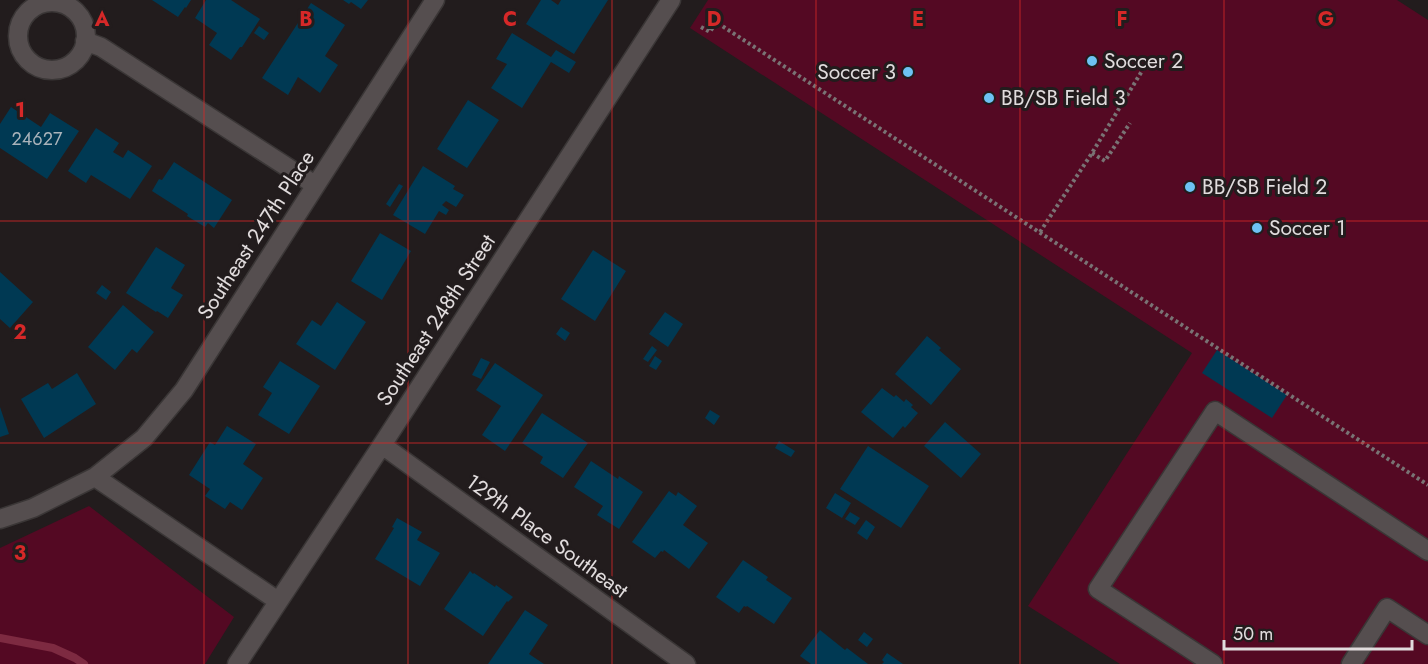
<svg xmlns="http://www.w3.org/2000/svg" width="1428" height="664" font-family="Jost,sans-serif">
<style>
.green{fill:#540923}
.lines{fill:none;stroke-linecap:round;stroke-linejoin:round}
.stream{stroke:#7d2a41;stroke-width:8}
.building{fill:#003953}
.minor-casing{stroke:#3a3636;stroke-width:21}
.path{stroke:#797374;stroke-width:4;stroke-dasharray:3 3;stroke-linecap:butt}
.minor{stroke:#554e4f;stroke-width:18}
.grid{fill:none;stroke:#d62828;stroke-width:1.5;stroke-opacity:0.55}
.poi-dot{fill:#6dc2f3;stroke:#221c1d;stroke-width:2}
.labels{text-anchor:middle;stroke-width:6;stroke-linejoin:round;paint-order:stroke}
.number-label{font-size:18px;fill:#a9b3ba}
.poi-label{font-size:21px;fill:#e1dcdd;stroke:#221c1d;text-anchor:start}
.street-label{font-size:21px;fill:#e1dcdd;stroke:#221c1d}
.grid-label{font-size:20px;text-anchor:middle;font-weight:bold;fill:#d62828;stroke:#221c1d;stroke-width:6;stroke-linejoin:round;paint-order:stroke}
</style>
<rect width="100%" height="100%" fill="#221c1d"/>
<path class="green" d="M708,0H1397L1428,20V664H1120L1028,606L1192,353L690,28Z
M89,506L234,617L205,664H0V548Z"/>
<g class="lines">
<path class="stream" d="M0,638L53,648L75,658L84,664"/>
</g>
<path class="building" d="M152,0H191L186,8L185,7L178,17Z
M206,0H231L260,19L242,47H240L231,60L209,45L217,33L195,18Z
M343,0H368L361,9L351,2L349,4Z
M541,0H551L558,5L561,0H608L574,54L526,24Z
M311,3L345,25L325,56L338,65L320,93L298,77L288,95L262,78Z
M259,26L269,33L264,40L254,33Z
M512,33L551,57L556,50L576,62L569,73L551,62L522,108L491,88L507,64L496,59Z
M468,100L499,120L467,168L437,149Z
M11,107L41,127L50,113L79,131L47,179L0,148V124Z
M96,128L119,143L113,152L123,158L128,150L152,166L130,199L91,175L86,183L68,171Z
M174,162L232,200L214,228L208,223L205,227L187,216L188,214L152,191L159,179L162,180Z
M423,166L455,186L453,189L464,195L456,207L446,201L442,205L449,210L446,215L439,211L425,234L393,215Z
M399,184L403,186L390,207L386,204Z
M380,233L411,251L382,300L351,281Z
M156,247L185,265L171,288L183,295L168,318L157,311L156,312L126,293Z
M593,250L626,271L595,321L561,299Z
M0,272L33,302L10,328L0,319Z
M102,285L111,292L106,300L96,293Z
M337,302L366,322L335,370L296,344L312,320L321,326Z
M123,305L154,332L137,353L132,349L115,370L88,347Z
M665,312L683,324L668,347L649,334Z
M561,327L570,333L565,341L556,334Z
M927,336L941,348L939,350L961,369L931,405L895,374Z
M652,346L657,350L648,362L643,359Z
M1217,350L1287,395L1272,418L1202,373Z
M655,356L662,361L656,370L649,366Z
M481,358L490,362L481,379L472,375Z
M280,361L320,386L289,434L258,415L272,393L263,387Z
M495,363L543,395L505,451L482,435L501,406L476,390Z
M77,373L96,404L44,438L21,399L48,383L52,389Z
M882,388L894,397L896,395L904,402L906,399L913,405L911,407L918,413L905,428L903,426L893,438L861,412Z
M0,407L9,434L0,437Z
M710,410L720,416L714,425L705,418Z
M542,413L588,443L563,478L540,463L543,457L522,443Z
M945,422L981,454L961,478L924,446Z
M227,426L256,444L243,464L263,478L242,510L230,502L225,509L205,496L210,489L189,475L210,442L215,445Z
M779,441L795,451L791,457L775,448Z
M868,446L929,486L901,528L840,489Z
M591,461L618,479L619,476L643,492L619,529L597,515L603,506L574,487Z
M669,491L676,496L678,492L697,506L683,525L708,543L689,569L664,550L663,552L661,551L655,558L632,542Z
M835,493L851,503L842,518L826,508Z
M850,512L860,518L855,525L845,519Z
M397,518L422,532L417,540L440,553L420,586L375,559L394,528L392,527Z
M866,520L875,527L867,540L857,533Z
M743,560L768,577L766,580L792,598L774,624L747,606L746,607L744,606L739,613L716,597Z
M470,571L473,574L474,573L495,587L496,585L513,597L508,602L507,601L483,636L444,609Z
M525,610L548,625L529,654L544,664H488Z
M820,630L845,650L847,648L868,664H811L800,656Z
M864,632L873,639L867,647L858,640Z
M887,653L903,664H882L884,662L882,660Z"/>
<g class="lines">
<defs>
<path id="minor" d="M18 36a34 34 0 1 1 68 0a34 34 0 1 1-68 0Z
M85,41L101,47L315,185
M382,445L686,664
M95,477L278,601
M0,519L33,508L95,477L144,438L184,390L435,0
M237,664L382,445L671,0
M1213,664L1098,589L1215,411L1428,551
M1351,664L1387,608L1428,635"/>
</defs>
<use href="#minor" class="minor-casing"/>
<path class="path" d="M701,27L710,32L716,22L1428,485
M1092,153L1105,161L1130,123
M1040,232L1092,153L1145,66"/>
<use href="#minor" class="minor"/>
</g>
<path class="grid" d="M204,0V664M408,0V664M612,0V664M816,0V664M1020,0V664M1224,0V664M0,221H1428M0,443H1428"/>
<g class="poi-dot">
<circle cx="1092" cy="61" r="6"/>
<circle cx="908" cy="72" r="6"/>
<circle cx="989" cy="98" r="6"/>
<circle cx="1190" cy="187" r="6"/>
<circle cx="1257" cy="228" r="6"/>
</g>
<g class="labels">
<g class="number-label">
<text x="37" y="145">24627</text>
</g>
<g class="poi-label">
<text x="1104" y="68">Soccer 2</text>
<text x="896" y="79" text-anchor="end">Soccer 3</text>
<text x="1001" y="105">BB/SB Field 3</text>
<text x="1202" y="194">BB/SB Field 2</text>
<text x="1269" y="235">Soccer 1</text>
</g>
<g class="street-label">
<text transform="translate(256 235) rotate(-57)" y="7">Southeast 247th Place</text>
<text transform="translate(436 320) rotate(-57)" y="7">Southeast 248th Street</text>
<text transform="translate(547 536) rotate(36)" y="7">129th Place Southeast</text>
</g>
</g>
<g class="grid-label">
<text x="102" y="26">A</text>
<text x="306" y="26">B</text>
<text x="510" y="26">C</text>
<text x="714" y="26">D</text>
<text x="918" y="26">E</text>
<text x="1122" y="26">F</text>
<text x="1326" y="26">G</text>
<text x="20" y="117">1</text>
<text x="20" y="339">2</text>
<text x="20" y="560">3</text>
</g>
<path d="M1224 640v9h188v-9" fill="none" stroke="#e1dcdd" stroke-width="3"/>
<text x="1233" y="640" font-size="18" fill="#e1dcdd" stroke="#221c1d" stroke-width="4.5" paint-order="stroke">50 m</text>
</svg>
